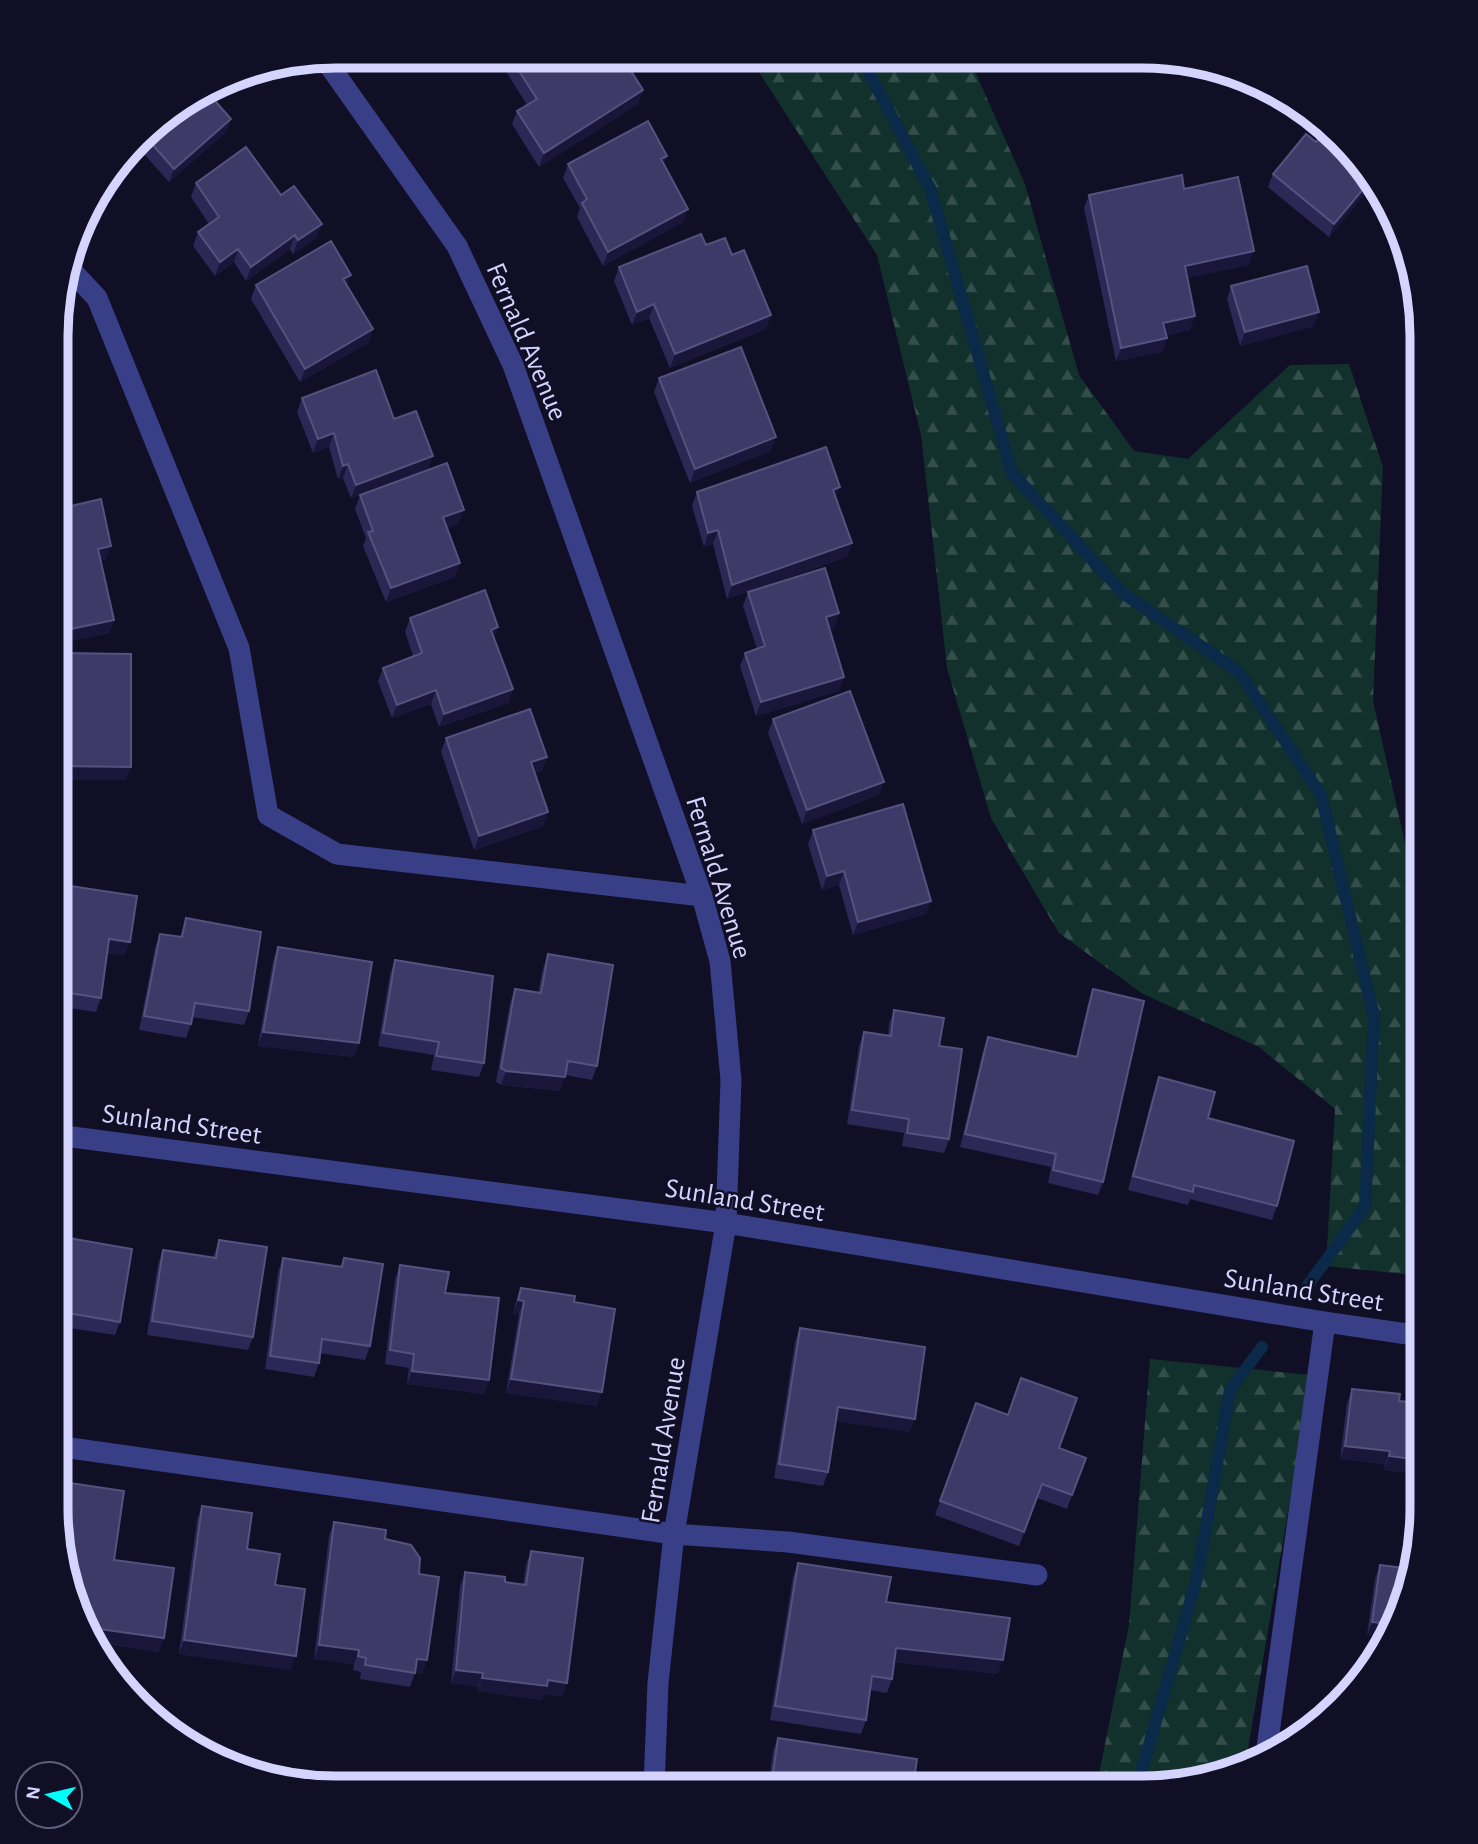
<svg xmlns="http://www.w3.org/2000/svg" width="1478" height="1844" font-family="'Alegreya Sans',sans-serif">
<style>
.forest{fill:url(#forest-firs)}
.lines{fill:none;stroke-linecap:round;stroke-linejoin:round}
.stream{stroke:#0b2949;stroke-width:12}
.minor{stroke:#393f86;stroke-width:21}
.wall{fill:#2c2855}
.shaded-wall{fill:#19163a}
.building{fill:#3e3a67;stroke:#55527f;stroke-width:2}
.labels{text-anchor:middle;stroke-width:5;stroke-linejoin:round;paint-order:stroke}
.street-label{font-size:28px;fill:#d4d4ff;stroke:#100f26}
.rim{fill:none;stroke:#d4d4ff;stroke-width:9}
</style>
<defs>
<pattern id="forest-firs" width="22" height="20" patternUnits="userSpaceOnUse" patternTransform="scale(1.75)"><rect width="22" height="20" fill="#12312c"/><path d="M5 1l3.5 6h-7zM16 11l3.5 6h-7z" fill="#344e4c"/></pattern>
</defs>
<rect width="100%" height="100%" fill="#100f26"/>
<path class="forest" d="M749,57L969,58L1025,184L1079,375L1134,451L1188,459L1290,365L1349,364L1383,467L1373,701L1422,919V1163L1413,1275L1326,1266L1335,1109L1259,1047L1143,994L1059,933L991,818L947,668L921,435L877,255Z
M1150,1359L1311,1375L1246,1761L1159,1787H1092L1097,1784L1129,1625Z"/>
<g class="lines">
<path class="stream" d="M861,58L930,188L1012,473L1124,594L1239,672L1321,795L1374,1016L1365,1207L1308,1285
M1137,1787L1197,1578L1230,1390L1262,1347"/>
<path class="minor" d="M324,58L457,246L513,365L702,896L720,961L731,1080L726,1223L674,1534L658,1683L654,1787
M69,268L97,298L239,648L268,815L337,854L702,896
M57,1135L726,1223L1325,1322L1421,1336
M56,1446L674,1534L788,1542L1037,1575
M1266,1755L1325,1322
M245,1772L349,1787"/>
</g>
<path class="wall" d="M508,57H622L643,90L638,104L539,167L512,124L517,111L527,105L504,68Z
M231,119L226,132L169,182L136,145L152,125Z
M1324,132L1373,184L1329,237L1268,187L1273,174L1316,142Z
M568,164L664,165L688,209L683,222L603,266L577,217L580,208L563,178Z
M196,183L281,195L317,237L293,254L290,249L246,281L234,262L215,276L193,246L198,232L209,224L191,197Z
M1184,189L1249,265L1187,278L1190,330L1166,335L1167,338L1162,352L1116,361L1084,208L1089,195Z
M706,245L732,255L771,315L766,329L670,368L649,318L632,325L614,281L619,267Z
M256,285H347L373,329L368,343L300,382L251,299Z
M1231,286L1314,326L1240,346L1227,299Z
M659,378L771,451L690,483L654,392Z
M302,398L394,419L428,470L351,498L343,478L338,479L329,447L313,453L297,412Z
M697,492L836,497L852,543L847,557L727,599L713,544L704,547L692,506Z
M360,495L459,523L447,528L460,563L455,577L386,602L363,546L366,538L355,509Z
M58,509L106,559L101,561L114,620L109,633L58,644Z
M748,592L839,613L834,627L829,628L839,691L756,716L740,666L745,653L757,649L743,606Z
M410,618L498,627L494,638L513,689L508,703L439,727L431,704L392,718L378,681L383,668L413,656L405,632Z
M773,719L879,795L802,824L768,733Z
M446,738L547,757L542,771L535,773L548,812L543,826L474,850L441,752Z
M813,830L926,914L853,935L839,885L822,890L808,844Z
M57,884L125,955L107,953L101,998L96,1012L57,1006Z
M186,918L249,1011L244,1025L192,1017L191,1024L186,1038L139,1030L155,948L160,934L180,937Z
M278,947L354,1057L258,1046L273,961Z
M548,954L597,1066L592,1080L565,1075L560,1091L501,1085L496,1082L510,1003L515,989L538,993L543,968Z
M395,960L484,1063L479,1077L431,1070L434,1055L378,1046L390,974Z
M1093,989L1103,1182L1098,1195L1048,1183L1051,1167L960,1147L983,1051L988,1037L1076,1057L1088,1003Z
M894,1010L939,1046L949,1139L944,1153L902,1146L904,1133L847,1124L859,1046L864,1032L888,1035L889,1024Z
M1159,1077L1277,1206L1272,1220L1190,1199L1188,1205L1128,1190L1154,1091Z
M57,1236L120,1322L115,1335L56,1326Z
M219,1240L253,1337L248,1350L147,1335L158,1264L163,1250L213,1258Z
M283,1258L340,1267L344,1258L370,1346L365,1360L320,1353L319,1363L314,1377L265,1369L278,1272Z
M400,1265L445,1293L489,1380L484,1394L407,1384L409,1368L385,1364L395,1279Z
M521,1288L597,1406L506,1393L519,1314H513L516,1302Z
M800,1328L910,1432L836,1421L828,1472L823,1486L774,1478L795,1342Z
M1352,1389L1399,1401L1421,1403V1474L1384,1470L1385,1464L1340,1459L1347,1403Z
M976,1403L1059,1448L1086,1458L1067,1509L1037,1498L1019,1546L935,1515Z
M70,1483L114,1560L159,1652L91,1642L66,1580L59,1534L65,1496Z
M202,1506L247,1549L275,1585L291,1670L179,1654L197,1520Z
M334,1522L419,1574L427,1660L422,1674L415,1673L410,1687L360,1679L361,1672L353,1670L354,1664L314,1659L329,1536Z
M531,1551L562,1697L544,1694L542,1700L477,1691L478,1687L451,1683L460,1586L465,1572L505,1582L523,1584L526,1565Z
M798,1563L886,1602L998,1674L894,1662L892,1679L887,1693L870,1690L866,1720L861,1734L770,1720L793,1577Z
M1380,1565L1413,1569L1367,1635L1375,1579Z
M778,1738L913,1787H768L773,1751Z"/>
<path class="shaded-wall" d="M643,90L638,104L539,167L544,153Z
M231,119L226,132L169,182L174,169Z
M667,156L662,169L661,159Z
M1370,181L1373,184L1329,237L1334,224Z
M688,209L683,222L603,266L608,252Z
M322,224L317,237L293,254L298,240Z
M295,235L290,249L246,281L251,267Z
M238,249L234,262L215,276L220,262Z
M1254,251L1249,265L1180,280L1185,266Z
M351,275L346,289L343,279Z
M654,304L649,318L632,325L637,312Z
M1319,312L1314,326L1240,346L1245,332Z
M771,315L766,329L670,368L675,354Z
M1195,316L1190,330L1158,336L1163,323Z
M373,329L368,343L300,382L305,369Z
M1167,338L1162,352L1116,361L1121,348Z
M334,433L329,447L313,453L318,439Z
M776,437L771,451L690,483L695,469Z
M433,456L428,470L351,498L356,485Z
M68,459L63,473L58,475V464Z
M348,464L343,478L338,479L343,466Z
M840,487L835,500L833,490Z
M464,510L459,523L438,531L443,517Z
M718,530L713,544L704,547L708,533Z
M852,543L847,557L727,599L732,585Z
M111,546L106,559L93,562L98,549Z
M460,563L455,577L386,602L391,588Z
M839,613L834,627L821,631L826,617Z
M114,620L109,633L58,644V640L61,631Z
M498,627L493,641L491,630Z
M844,677L839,691L756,716L761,702Z
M513,689L508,703L439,727L444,714Z
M436,690L431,704L392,718L397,705Z
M547,757L542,771L526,776L531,762Z
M58,766L131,767L126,780H57Z
M884,782L879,795L802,824L807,810Z
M548,812L543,826L474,850L479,836Z
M844,871L839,885L822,890L827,876Z
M931,901L926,914L853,935L858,922Z
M109,939L130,942L125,955L104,952Z
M263,1032L359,1043L354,1057L258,1046Z
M506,1071L565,1077L560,1091L501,1085Z
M518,1300L524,1301L519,1314H513Z
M412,1371L489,1380L484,1394L407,1384Z
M511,1379L602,1392L597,1406L506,1393Z
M838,1407L915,1419L910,1432L833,1421Z
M1345,1446L1390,1451L1385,1464L1340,1459Z
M1389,1456L1421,1460V1474L1384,1470Z
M1372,1622L1394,1625L1387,1638L1367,1635Z
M85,1627L164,1638L159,1652L91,1642Z
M184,1640L296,1656L291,1670L179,1654Z
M319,1645L359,1650L354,1664L314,1659Z
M896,1648L1003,1660L998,1674L891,1662Z
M417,1659L427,1660L422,1674L412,1672Z
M456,1670L483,1673L478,1687L451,1683Z
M482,1678L548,1680L567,1683L562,1697L544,1694L542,1700L477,1691Z"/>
<path class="building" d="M510,57H622L643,90L544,153L517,111L537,99Z
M208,93L231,119L174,169L144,135L152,125Z
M648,121L667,156L661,159L688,209L608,252L582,203L587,199L568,164Z
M1324,132L1370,181L1334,224L1273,174L1306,134L1316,142Z
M246,147L281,195L294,186L322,224L298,240L295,235L251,267L238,249L220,262L198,232L219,217L196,183Z
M1182,175L1184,189L1238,177L1254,251L1185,266L1195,316L1163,323L1167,338L1121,348L1089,195Z
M701,234L706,245L725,238L732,255L744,250L771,315L675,354L654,304L637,312L619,267Z
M331,241L351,275L343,279L373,329L305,369L256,285Z
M1307,266L1319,312L1245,332L1231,286Z
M741,347L776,437L695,469L659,378Z
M376,370L394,419L416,411L433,456L356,485L348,464L343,466L334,433L318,439L302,398Z
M58,441L68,459L58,464Z
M826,447L840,487L833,490L852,543L732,585L718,530L708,533L697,492Z
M447,463L464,510L443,517L460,563L391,588L368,532L373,531L360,495Z
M101,499L111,546L98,549L114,620L61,631L58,617V509Z
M825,568L839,613L826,617L844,677L761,702L745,653L765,646L748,592Z
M485,590L498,627L491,630L513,689L444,714L436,690L397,705L383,668L422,653L410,618Z
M58,653L131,654V767L58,766Z
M850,691L884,782L807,810L773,719Z
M530,709L547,757L531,762L548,812L479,836L446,738Z
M903,804L931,901L858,922L844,871L827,876L813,830Z
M57,884L137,896L130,942L109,939L101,998L57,991Z
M186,918L261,932L249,1011L195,1003L191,1024L144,1016L160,934L182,937Z
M278,947L372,962L359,1043L263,1032Z
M548,954L613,965L597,1066L568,1061L565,1077L506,1071L501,1068L515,989L541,993Z
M395,960L493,976L484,1063L436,1056L439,1042L383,1033Z
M1093,989L1144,1001L1103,1182L1053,1170L1056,1154L965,1134L988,1037L1077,1057Z
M894,1010L944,1018L939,1046L962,1049L949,1139L907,1133L909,1119L852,1110L864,1032L891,1036Z
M1159,1077L1215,1092L1208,1118L1294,1141L1277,1206L1194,1185L1193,1192L1133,1176Z
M57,1236L132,1249L120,1322L56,1311Z
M219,1240L267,1247L253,1337L152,1321L163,1250L216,1258Z
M283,1258L342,1267L344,1258L383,1264L370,1346L322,1339L319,1363L270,1356Z
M400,1265L449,1272L445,1293L499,1298L489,1380L412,1371L414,1354L390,1350Z
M521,1288L575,1296L574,1302L615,1309L602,1392L511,1379L524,1301L518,1300Z
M800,1328L925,1347L915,1419L838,1407L828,1472L779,1464Z
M1021,1378L1077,1398L1059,1448L1086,1458L1072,1495L1042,1484L1024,1532L940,1501L976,1403L1008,1415Z
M1352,1389L1400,1394L1399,1401L1421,1403V1460L1389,1456L1390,1451L1345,1446Z
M70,1483L124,1491L114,1560L174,1568L164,1638L85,1627L86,1619L81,1618L66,1580L61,1544Z
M202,1506L252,1513L247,1549L280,1554L275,1585L305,1589L296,1656L184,1640Z
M334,1522L386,1530L385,1539L411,1545L420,1558L419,1574L439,1577L427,1660L417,1659L415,1673L365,1665L366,1658L358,1656L359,1650L319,1645Z
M531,1551L583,1558L567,1683L548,1680L547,1686L482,1678L483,1673L456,1670L465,1572L505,1577V1582L526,1585Z
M798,1563L891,1577L886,1602L1010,1618L1003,1660L896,1648L892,1679L872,1676L866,1720L775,1706Z
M1380,1565L1413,1569L1407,1598L1394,1625L1372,1622Z
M778,1738L917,1759L913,1787H771Z"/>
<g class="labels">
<g class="street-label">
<text transform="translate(528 341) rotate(67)" y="10">Fernald Avenue</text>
<text transform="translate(720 877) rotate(73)" y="10">Fernald Avenue</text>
<text transform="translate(182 1123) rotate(8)" y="10">Sunland Street</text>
<text transform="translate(745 1199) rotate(9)" y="10">Sunland Street</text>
<text transform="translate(1304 1289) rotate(9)" y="10">Sunland Street</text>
<text transform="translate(662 1440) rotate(-81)" y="10">Fernald Avenue</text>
</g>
</g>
<path d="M0 0H1478V1844H0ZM336 68H1142A268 268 0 0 1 1410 336V1508A268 268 0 0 1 1142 1776H336A268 268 0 0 1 68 1508V336A268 268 0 0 1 336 68Z" fill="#100f26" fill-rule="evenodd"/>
<path class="rim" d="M336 68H1142A268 268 0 0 1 1410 336V1508A268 268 0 0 1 1142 1776H336A268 268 0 0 1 68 1508V336A268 268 0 0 1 336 68Z"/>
<g transform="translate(49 1795) rotate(278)"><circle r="33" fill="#100f26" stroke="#5e5e7d" stroke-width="2"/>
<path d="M0-5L12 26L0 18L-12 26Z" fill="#00fffb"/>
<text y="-10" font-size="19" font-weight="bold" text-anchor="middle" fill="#d4d4ff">N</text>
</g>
</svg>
